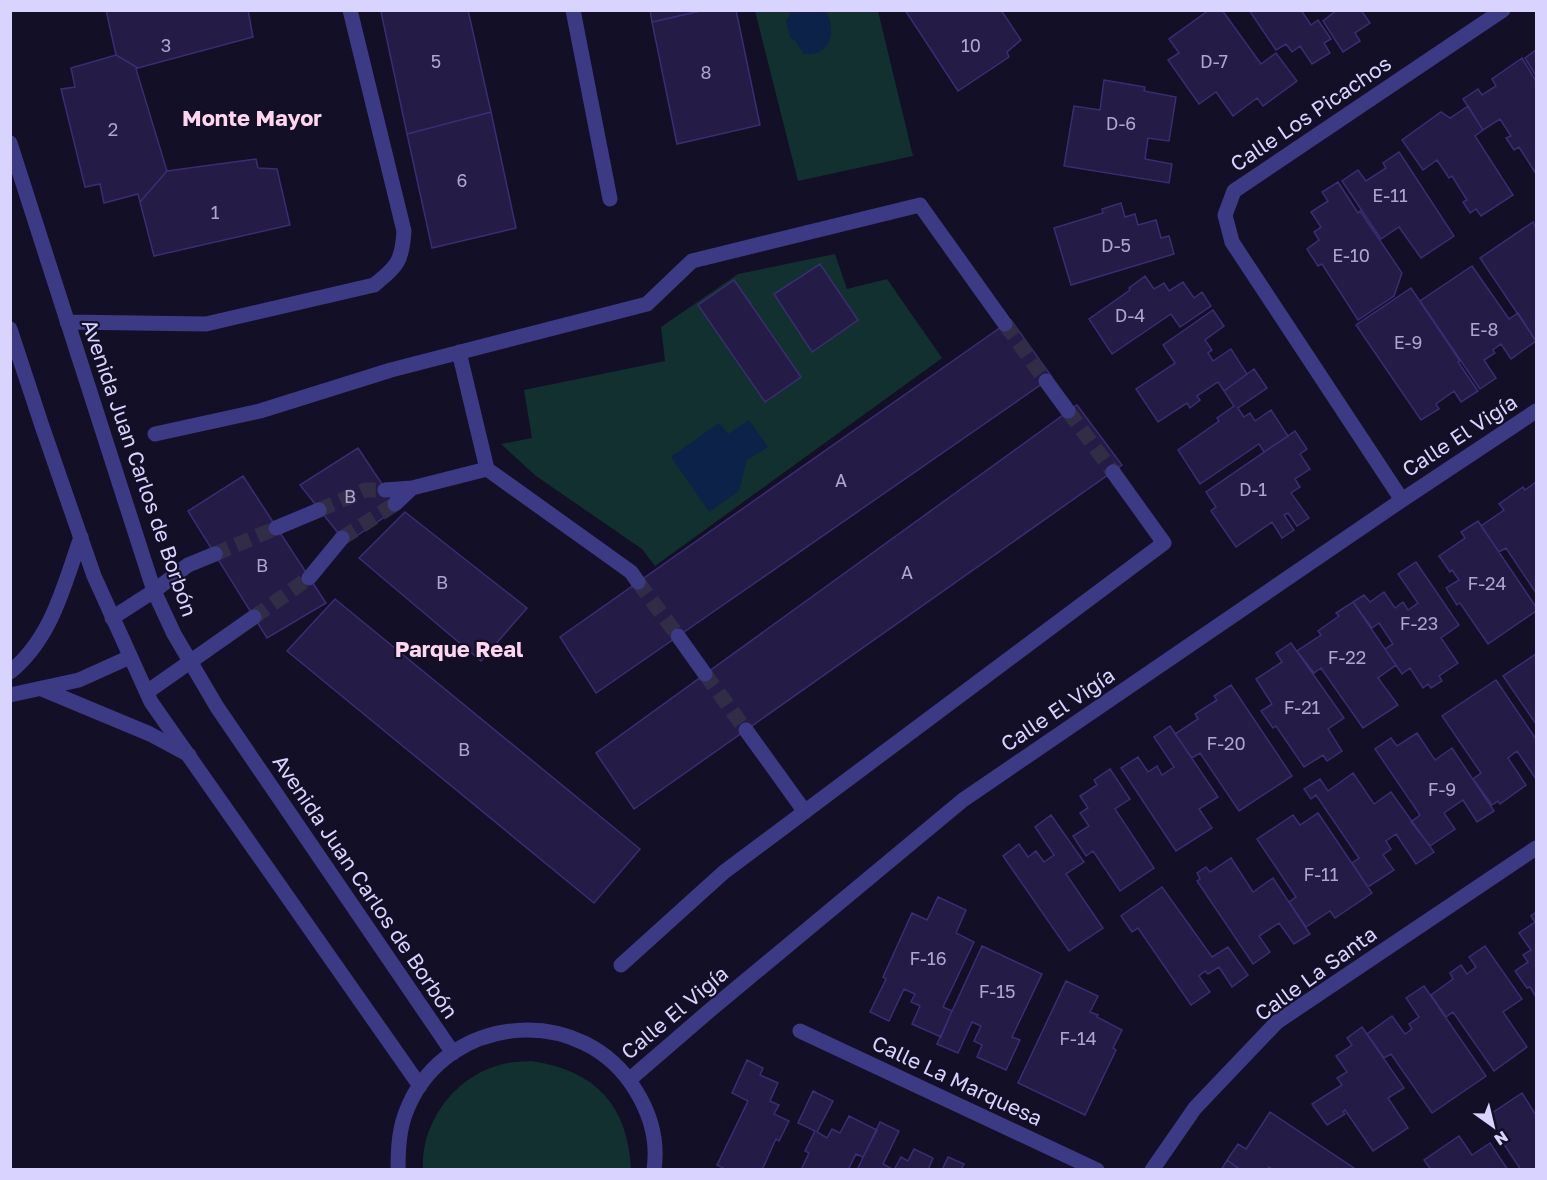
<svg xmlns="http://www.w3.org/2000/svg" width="1547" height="1180" font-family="'Golos Text',sans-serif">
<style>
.green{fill:#12302f}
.water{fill:#0c2248}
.building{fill:#241b47;stroke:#3b2d73;stroke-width:1.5}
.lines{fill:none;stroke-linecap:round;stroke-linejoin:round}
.minor-tunnel{stroke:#312d47;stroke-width:15;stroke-dasharray:15 8;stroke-linecap:butt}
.service{stroke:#3d3a85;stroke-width:15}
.minor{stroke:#3d3a85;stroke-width:15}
.labels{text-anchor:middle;stroke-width:4.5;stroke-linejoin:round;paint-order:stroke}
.number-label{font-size:18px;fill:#aca6d1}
.street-label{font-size:21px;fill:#d9d4ff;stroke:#130f26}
.neighbourhood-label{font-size:22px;font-weight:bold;fill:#ffd6f0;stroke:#130f26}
</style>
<rect width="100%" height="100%" fill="#130f26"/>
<path class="green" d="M755,11H878L913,156L798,181Z
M835,254L847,289L887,279L942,358L655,566L642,549L536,476L501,444L532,438L524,390L665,361L661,327L738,274Z
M531,1061C595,1070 628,1105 631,1169H423C421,1120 458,1072 508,1063C516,1061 524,1062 531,1061Z"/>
<path class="water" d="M789,11H826C837,30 831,57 804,54L795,40L790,38L786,21L791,14Z
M749,420L768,447L747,460L739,491L709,512L671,457L719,423L728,434Z"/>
<path class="building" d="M106,10H248L253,37L138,68L116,55Z
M385,10H468L491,112L407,134L381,12Z
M650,10H705L652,22Z
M705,10H736L760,125L677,144L652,22Z
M905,10H1001L1021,40L1007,52L1009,57L958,91Z
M1209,10H1222L1261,64L1276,53L1297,81L1263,106L1257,98L1233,116L1216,92L1199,104L1168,60L1179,53L1169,39Z
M1249,10H1301L1311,25L1318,20L1331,39L1324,43L1330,53L1312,64L1300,46L1292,52L1286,44L1276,50Z
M1337,10H1361L1370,23L1355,33L1360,41L1343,52L1323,21Z
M1536,50V76L1525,58Z
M116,55L138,68L136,69L167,171L140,202L138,194L104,203L100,184L85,187L61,89L75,87L71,68Z
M1522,58L1536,81V174L1519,147L1514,150L1506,138L1511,136L1500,119L1483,130L1463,99L1478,89L1482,95L1496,86L1492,79Z
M1104,80L1145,87L1144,91L1176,97L1169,141L1148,138L1145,159L1172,164L1169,183L1064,166L1074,106L1100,110Z
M1468,106L1483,130L1475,136L1513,195L1481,216L1476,209L1470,213L1463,202L1467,200L1452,176L1449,178L1437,160L1423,170L1402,140L1441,112L1450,118Z
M491,112L516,228L432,248L407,134Z
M1399,152L1454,236L1421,258L1399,227L1381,239L1342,181L1358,170L1366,181L1386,168L1383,163Z
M256,159L258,168L277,169L290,225L154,256L140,202L167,171Z
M1338,182L1358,213L1360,211L1402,273L1394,296L1358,320L1322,264L1318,266L1307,249L1319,240L1314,232L1321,227L1311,212L1328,201L1322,192Z
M1121,203L1125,217L1135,214L1138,225L1156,220L1161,238L1169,236L1174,254L1071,285L1054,228L1103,213L1102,209Z
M1533,222L1536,228V341L1480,258Z
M820,264L858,320L812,352L774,294Z
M1472,266L1509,319L1518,313L1536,341L1511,359L1501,344L1493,350L1495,353L1484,360L1496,378L1480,389L1420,301Z
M1145,276L1154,289L1164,283L1169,291L1183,282L1194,298L1202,292L1211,306L1180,327L1171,314L1112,354L1089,319L1130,290L1129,288Z
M734,280L801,377L765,402L698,305Z
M1411,288L1460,361L1458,362L1478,391L1461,402L1454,391L1436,404L1439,409L1421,420L1356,325Z
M1213,310L1224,326L1205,340L1212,350L1208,353L1213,361L1231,349L1247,374L1224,391L1218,382L1197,396L1200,400L1190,408L1187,403L1158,422L1136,389L1175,363L1163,345Z
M1011,320L1052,377L596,693L560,637Z
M1254,369L1267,388L1238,408L1244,417L1250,413L1255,421L1271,410L1288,436L1264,452L1259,444L1200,484L1178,450L1219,421L1217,418L1234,406L1224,391Z
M1077,405L1122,465L634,809L596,753Z
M1295,431L1307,449L1300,454L1310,469L1295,479L1300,487L1291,493L1309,518L1297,526L1288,513L1284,515L1294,530L1282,538L1272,522L1236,547L1211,511L1216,507L1206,492Z
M358,448L398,508L346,543L300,485Z
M243,476L326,603L267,638L188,511Z
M1536,482V593L1506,548L1499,552L1481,526L1504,510L1499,504L1523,487L1525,490Z
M405,512L527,608L481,661L359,558Z
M1478,521L1536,607V611L1488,644L1460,603L1457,605L1446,588L1459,580L1452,570L1450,572L1439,556L1465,538L1461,532Z
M1416,562L1459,625L1441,638L1458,663L1439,676L1442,681L1431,688L1428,684L1423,688L1410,668L1402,674L1385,649L1393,644L1379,623L1372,628L1353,602L1364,595L1370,602L1384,592L1395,608L1403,602L1408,610L1418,603L1398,574Z
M335,599L640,849L594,903L287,651Z
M1353,602L1396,665L1378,678L1398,705L1363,728L1321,668L1314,673L1297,651L1321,635L1318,631L1339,616L1336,613Z
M1291,643L1344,718L1328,729L1342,751L1327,761L1323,755L1304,767L1276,726L1273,728L1261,711L1272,704L1256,679L1282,662L1276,653Z
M1536,654V724L1503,676Z
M1496,680L1536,739V779L1517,751L1508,758L1526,785L1500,804L1498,801L1492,805L1473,779L1481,773L1442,716Z
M1231,685L1292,776L1239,811L1200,753L1192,758L1175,734L1198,719L1195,714L1217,700L1214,696Z
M1170,726L1218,797L1199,809L1212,828L1176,851L1121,768L1138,757L1148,772L1157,766L1162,775L1174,767L1154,737Z
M1417,733L1435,760L1452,748L1494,811L1477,822L1463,800L1444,813L1455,829L1430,846L1411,822L1420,815L1375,749L1391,738L1397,746Z
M1110,769L1130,799L1115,809L1154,868L1120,891L1093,851L1086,856L1073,836L1089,826L1080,813L1088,808L1080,796L1097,785L1094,780Z
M1353,773L1374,804L1391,792L1434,852L1416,864L1396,834L1386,841L1391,849L1383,855L1394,870L1368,887L1352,863L1359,858L1316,795L1311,799L1304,789L1320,779L1328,791Z
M1318,813L1372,893L1335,918L1330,911L1306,927L1289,902L1296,897L1257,839L1293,815L1300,825Z
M1051,815L1084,862L1066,874L1103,928L1069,951L1003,856L1019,844L1028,857L1036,851L1044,862L1054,855L1035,827Z
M1231,858L1253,892L1273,878L1310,934L1294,944L1279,923L1259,936L1270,952L1253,964L1197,881L1200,879L1197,873L1206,867L1210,872Z
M1162,887L1212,957L1228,947L1248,975L1232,987L1219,967L1208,974L1205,971L1199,976L1210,992L1191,1005L1138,928L1132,932L1121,916Z
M938,897L966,910L956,933L974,942L943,1007L952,1011L941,1037L912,1024L920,1006L911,1002L915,994L904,989L889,1021L870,1012L886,979L883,977L912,913L927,920Z
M1536,912V997L1530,987L1527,988L1515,971L1528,962L1523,955L1531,950L1519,933L1535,922L1531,916Z
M982,946L1042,974L1012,1037L1020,1040L1006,1070L977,1057L982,1045L974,1041L981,1026L972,1022L958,1053L937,1044Z
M1485,946L1522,999L1503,1012L1527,1047L1494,1071L1453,1012L1446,1017L1431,995L1453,979L1450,973L1461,965L1467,974L1476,967L1469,957Z
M1066,981L1098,996L1090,1012L1098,1015L1097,1017L1122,1030L1113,1048L1116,1050L1085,1115L1018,1083Z
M1424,986L1486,1076L1432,1113L1391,1054L1384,1058L1367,1034L1392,1016L1405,1034L1412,1029L1409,1024L1419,1017L1406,998Z
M1362,1027L1404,1088L1388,1098L1408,1128L1373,1151L1345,1110L1343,1112L1345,1114L1327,1125L1312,1104L1342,1085L1337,1078L1347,1072L1336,1056L1352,1045L1347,1038Z
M747,1060L763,1068L760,1075L778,1083L770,1101L779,1105L774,1114L789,1121L779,1141L776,1139L762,1170H727L717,1165L748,1101L732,1093Z
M813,1091L833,1101L817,1132L827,1138L832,1129L840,1133L849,1116L877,1130L863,1157L856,1154L848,1170H801L809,1153L805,1151L815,1131L798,1123Z
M1522,1093L1536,1115V1170H1521L1486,1117Z
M1270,1112L1357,1170H1273L1269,1167L1267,1170H1241L1227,1160L1238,1144L1246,1149Z
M880,1122L899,1131L883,1164L894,1170H857Z
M1459,1136L1472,1155L1490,1143L1508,1170H1431L1424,1160Z
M914,1149L933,1158L928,1170H894L901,1157L908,1161Z
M948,1157L964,1164L961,1170H942Z
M1227,1160L1241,1170H1221Z"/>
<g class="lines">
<path class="minor-tunnel" d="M1005,324L1046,381
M1068,411L1113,472
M319,510L365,490H385
M342,538L395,504
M215,554L276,528
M638,582L678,636
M254,617L309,578
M705,674L746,730"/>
<path class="service" d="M10,672C52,638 64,585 81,537
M42,689L150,734L189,755
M10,695L79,680L130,657"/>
<path class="minor" d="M573,10L610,199
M10,143L154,591L174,634L217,707L453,1053
M67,322L206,324L374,285C398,266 402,261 404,231L350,10
M10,329L42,426L94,576L151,702L420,1086
M459,352L487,469
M1046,381L1068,411
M155,434L260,411L391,370L647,304L692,261L920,205L1005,324
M385,490L412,488L487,469L631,572L638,582
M1402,500L1232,242L1225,215L1234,191L1503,10
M395,504L412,488
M276,528L319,510
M309,578L342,538
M112,618L154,591L188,565L215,554
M678,636L705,674
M147,692L254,617
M746,730L805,812
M621,965L724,872L1164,543L1113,472
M800,1031L1097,1170
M629,1080L709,1011L963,800L1402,500L1536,411
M398,1170C398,1148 399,1127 408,1107C449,1012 584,1003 636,1091C651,1115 658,1142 654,1170
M1152,1170L1195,1108L1277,1022L1536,848"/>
</g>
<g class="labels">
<g class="number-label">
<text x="166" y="52">3</text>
<text x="971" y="52">10</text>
<text x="436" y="68">5</text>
<text x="1214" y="68">D-7</text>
<text x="706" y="79">8</text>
<text x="1121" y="130">D-6</text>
<text x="113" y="136">2</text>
<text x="462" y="187">6</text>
<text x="1390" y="202">E-11</text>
<text x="215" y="219">1</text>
<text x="1116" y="252">D-5</text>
<text x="1351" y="262">E-10</text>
<text x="1130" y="322">D-4</text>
<text x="1484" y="336">E-8</text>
<text x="1408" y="349">E-9</text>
<text x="841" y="487">A</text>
<text x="1253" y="496">D-1</text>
<text x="350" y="503">B</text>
<text x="262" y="572">B</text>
<text x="907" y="579">A</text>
<text x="442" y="589">B</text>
<text x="1487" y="590">F-24</text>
<text x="1419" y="630">F-23</text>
<text x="1347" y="664">F-22</text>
<text x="1302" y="714">F-21</text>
<text x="1226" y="750">F-20</text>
<text x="464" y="756">B</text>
<text x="1442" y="796">F-9</text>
<text x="1321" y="881">F-11</text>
<text x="928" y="965">F-16</text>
<text x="997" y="998">F-15</text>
<text x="1078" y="1045">F-14</text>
</g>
<g class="street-label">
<text transform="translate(1311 114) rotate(-34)" y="7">Calle Los Picachos</text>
<text transform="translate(1460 436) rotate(-33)" y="7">Calle El Vigía</text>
<text transform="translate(139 468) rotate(71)" y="7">Avenida Juan Carlos de Borbón</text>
<text transform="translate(1058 710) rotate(-34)" y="7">Calle El Vigía</text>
<text transform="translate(365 887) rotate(56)" y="7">Avenida Juan Carlos de Borbón</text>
<text transform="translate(1316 974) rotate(-36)" y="7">Calle La Santa</text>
<text transform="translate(675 1013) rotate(-40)" y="7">Calle El Vigía</text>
<text transform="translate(957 1081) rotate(25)" y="7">Calle La Marquesa</text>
</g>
<g class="neighbourhood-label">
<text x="252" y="126">Monte Mayor</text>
<text x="459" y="657">Parque Real</text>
</g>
</g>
<rect width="1547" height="1180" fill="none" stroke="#d9d4ff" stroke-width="24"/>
<g transform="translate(1493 1126) rotate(146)" stroke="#130f26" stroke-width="4.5" paint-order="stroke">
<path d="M0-4.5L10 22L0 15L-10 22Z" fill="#d9d4ff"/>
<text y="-9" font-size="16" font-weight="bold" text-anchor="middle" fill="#d9d4ff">N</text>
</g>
</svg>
